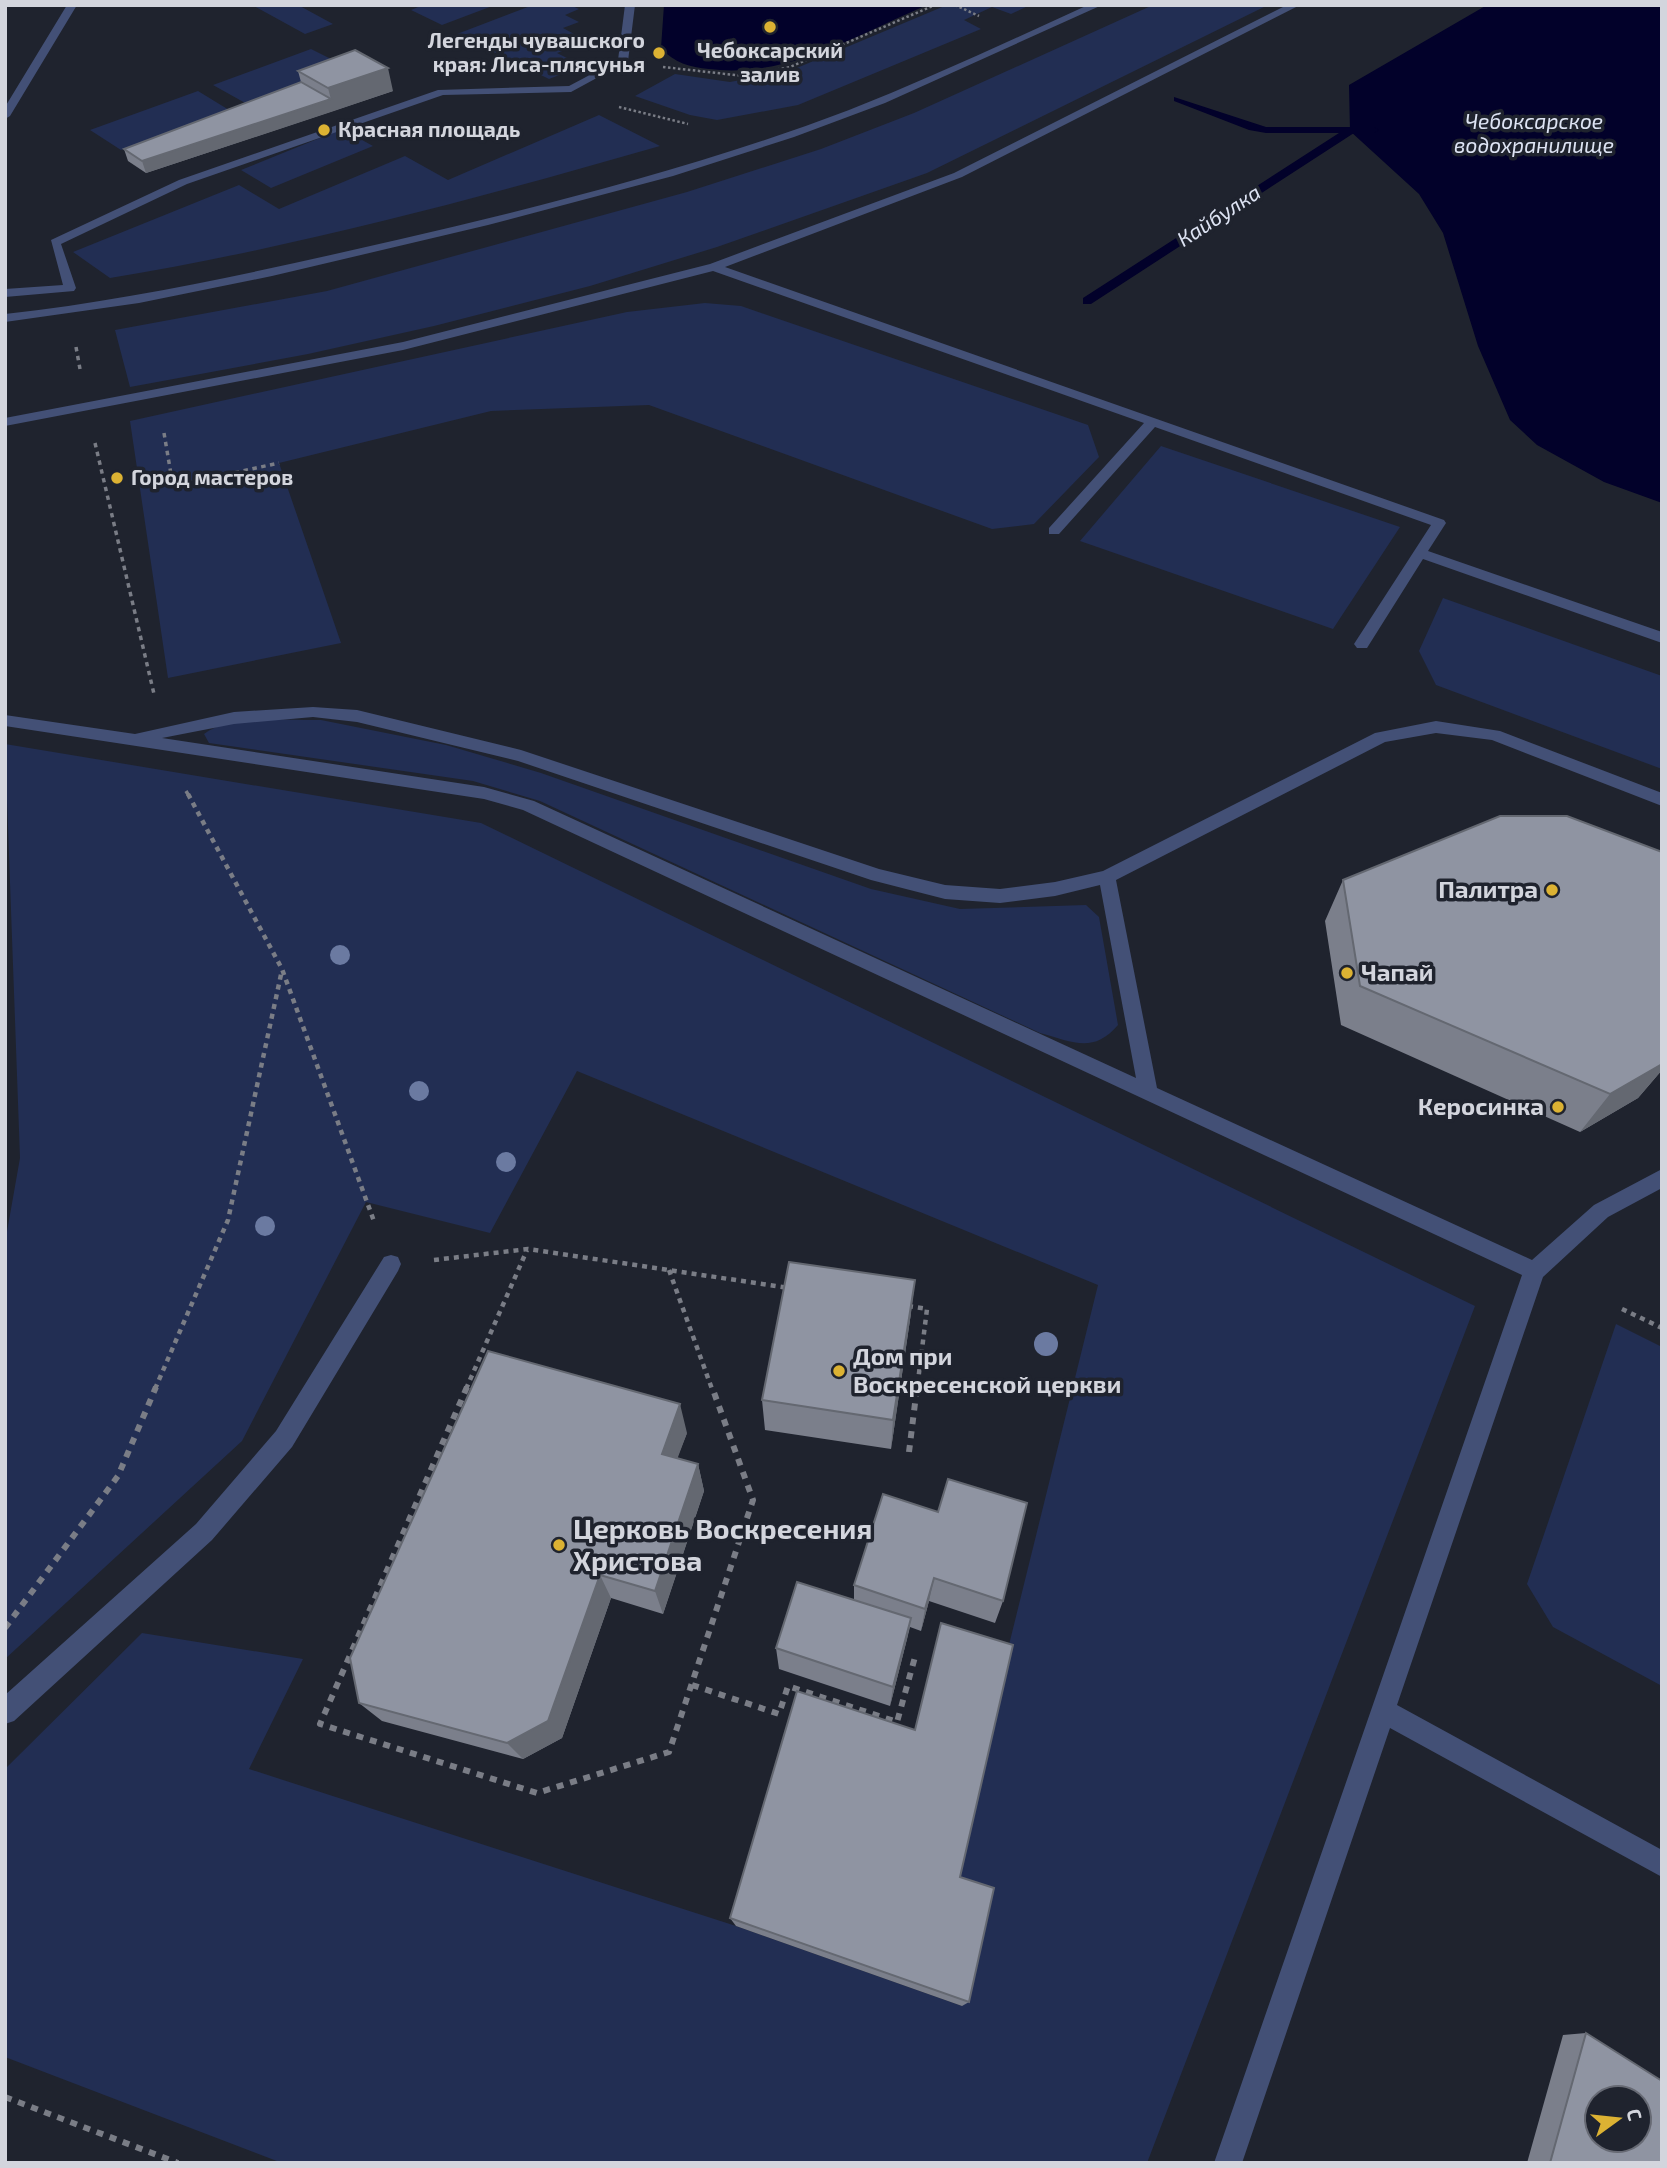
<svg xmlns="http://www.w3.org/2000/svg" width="1667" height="2168" font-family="'Exo 2',sans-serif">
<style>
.green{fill:#222e53}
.water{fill:#02012a}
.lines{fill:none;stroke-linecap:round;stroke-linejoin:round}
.stream{fill:#02012a;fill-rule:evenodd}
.path-far3{stroke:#7a7d86;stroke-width:2.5;stroke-dasharray:2.5 2.5;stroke-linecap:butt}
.path-far2{stroke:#7a7d86;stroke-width:3.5;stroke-dasharray:4.5 4.5;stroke-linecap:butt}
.path-far1{stroke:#7a7d86;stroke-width:4.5;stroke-dasharray:5 5;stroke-linecap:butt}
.path{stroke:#7a7d86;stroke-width:6;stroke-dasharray:7 7;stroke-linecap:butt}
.service{fill:#435076;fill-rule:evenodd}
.pedestrian{fill:#435076;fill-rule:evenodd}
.tertiary{fill:#435076;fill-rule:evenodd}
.tree{fill:#6b7aa1}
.wall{fill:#7b7f8b}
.shaded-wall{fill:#646871}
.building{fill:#8f94a2;stroke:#646871;stroke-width:2;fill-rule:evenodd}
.poi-dot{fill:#dcb233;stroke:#1f232e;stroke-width:2.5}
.labels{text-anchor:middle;stroke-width:7;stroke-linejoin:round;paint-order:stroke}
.far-poi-label{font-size:21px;font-weight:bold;fill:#d3d5dd;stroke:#1f232e;text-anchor:start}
.far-water-label{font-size:21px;font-style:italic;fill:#dee4f4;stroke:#1f232e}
.poi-label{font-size:24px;font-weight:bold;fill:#d3d5dd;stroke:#1f232e;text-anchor:end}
.near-poi-label{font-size:28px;font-weight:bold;fill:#d3d5dd;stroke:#1f232e;text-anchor:start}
</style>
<rect width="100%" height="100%" fill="#1f232e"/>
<path class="green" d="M252,5H298L333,24L305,34Z
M423,5H495L442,25L411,10Z
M533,5H570L579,9L565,15L579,22L563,28L576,35L561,41L573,47L557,53L571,60L556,66L567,72L549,79L457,34Z
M947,5H1030L1011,14L992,7L964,20L981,29L798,105L717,120L690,115L635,96L675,74L730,82L792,70Z
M1153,5H1268L927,173L717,247L590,286L434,326L308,354L130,387L115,330L327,291L687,192L821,149L914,113Z
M311,49L345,66L247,104L213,85Z
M198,91L229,110L121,150L90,130Z
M599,115L660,146C479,198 297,247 110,278L73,252L239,185L279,209L405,156L448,180Z
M342,129L373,146L271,188L241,170Z
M705,303L741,306L1088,425L1099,457L1034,524L992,529L649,405L491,411L279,463L341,643L168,678L130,421L627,312Z
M1161,446L1400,527L1333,629L1080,541Z
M1443,598L1662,676V769L1436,685L1419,651Z
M321,720L446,745L541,773L871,889L960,909L1086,905L1099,917L1118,1025C1093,1054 1073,1042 1040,1033L540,801L473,781L209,743L204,734C229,714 289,721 321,720Z
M5,744L481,823L1475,1306L1147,2163H282L5,2057V1769L142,1633L303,1659L249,1769L736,1926L962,2006L953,1888L1004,1665L1098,1285L577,1071L490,1233L366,1202L242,1441L5,1659V1243L20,1158Z
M1616,1324L1662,1347V1686L1553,1627L1527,1584Z"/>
<path class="water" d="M664,5H927C857,35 786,79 709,69C690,67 674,63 661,48Z
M1487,5H1662V503L1604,482L1537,445L1510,420L1478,346L1443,233L1419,194L1350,131L1349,85Z"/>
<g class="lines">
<path class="stream" d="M1174,97L1266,127H1374L1379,130L1374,133H1354L1091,304H1083V298L1339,133H1266L1249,130L1174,101Z"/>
<path class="path-far3" d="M955,5L979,16
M663,67L744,76L790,67L935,5
M619,107L688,124"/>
<path class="path-far2" d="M76,347L80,369
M164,433L173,486L279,463
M95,443L154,694
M186,791L189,796"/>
<path class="path-far1" d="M188,794L282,969L375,1224
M434,1260L528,1249L789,1288
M669,1270L712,1389
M908,1306L927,1309L917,1389
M1622,1309L1662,1328
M155,1389L228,1220L282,970
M466,1389L527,1250"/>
<path class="path" d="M467,1387L320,1724L537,1793L669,1752L753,1500L712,1387
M909,1452L917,1387
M5,1628L118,1476L156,1387
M692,1685L779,1714L788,1686L897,1722L915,1657
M5,2097L178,2163"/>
<path class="service" d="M1287,5H1300L962,177L725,267L1444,520L1446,523L1428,551L1662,632V643L1423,559L1367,648H1357L1354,644L1431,525L1155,427L1059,534H1049V528L1144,423L713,271L403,350L5,426V418L403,342L710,264L954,173Z
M313,707L357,710L521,750L879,869L945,885L1000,889L1055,882L1103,871L1375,733L1436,721L1500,731L1662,793V806L1492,740L1436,733L1385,742L1116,880L1157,1088L1532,1260L1594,1205L1662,1169V1188L1608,1217L1543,1277L1397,1705L1662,1850V1877L1390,1728L1242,2163H1214L1522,1275L523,810L484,799L5,726V715L135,734L234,712ZM313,717L357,722L518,761L871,880L945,899L1000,903L1055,896L1100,885L1136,1078L534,801L484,787L162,738L234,724Z
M391,1255L398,1257L401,1264L398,1271L292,1447L212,1540L14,1721L5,1724V1695L196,1524L276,1431L384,1257Z"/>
<path class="pedestrian" d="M67,5H77L10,116L5,119V107Z
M625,5H635L628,61L571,92L443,95L187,184L61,244L76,288L74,291L5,297V289L63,285L51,240L179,180L438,90L569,86L618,60Z"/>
<path class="tertiary" d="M1088,5H1102L885,103L794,137L673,176L488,225L272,276L139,303L5,322V314C139,299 270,269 401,239C552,204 704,165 849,110C930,78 1009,41 1088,5Z"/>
</g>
<g class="tree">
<circle cx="340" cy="955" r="10"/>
<circle cx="419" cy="1091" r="10"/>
<circle cx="506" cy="1162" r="10"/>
<circle cx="265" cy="1226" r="10"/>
<circle cx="1046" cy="1344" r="12"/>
</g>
<path class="wall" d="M298,71L393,91L146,173L128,161L124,149L301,82Z
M1662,852V1070L1638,1098L1580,1132L1341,1025L1325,921L1343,880Z
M911,1313L891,1449L765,1430L762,1400Z
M687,1433L677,1458L698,1464L704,1491L663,1614L611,1598L562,1738L523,1759L382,1721L359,1703Z
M883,1494L1003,1601L995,1623L929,1601L921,1631L910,1627L907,1639L890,1706L779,1669L776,1648L854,1599V1585Z
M960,1877L969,2002L962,2006L736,1926L730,1918Z
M1586,2033L1662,2163H1527L1563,2035Z"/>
<path class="shaded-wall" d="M388,68L393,91L334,111L328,88Z
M331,99L334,111L146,173L142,161Z
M1662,1064V1070L1638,1098L1580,1132L1610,1094Z
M915,1280L911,1313L891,1449L893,1420Z
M680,1404L687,1433L669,1481L662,1454Z
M698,1464L704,1491L663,1614L655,1591Z
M600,1575L611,1598L562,1738L523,1759L507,1743Z
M934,1578L929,1601L921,1631L925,1609Z
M911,1618L907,1639L890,1706L893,1687Z"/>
<path class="building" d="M355,50L388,68L328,88L298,71Z
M301,82L331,99L142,161L124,149Z
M1500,816H1567L1662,852V1064L1610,1094L1360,986L1343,880Z
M789,1262L915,1280L893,1420L762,1400Z
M488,1351L680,1404L662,1454L698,1464L655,1591L600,1575L548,1721L507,1743L359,1703L350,1658Z
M948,1479L1027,1503L1003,1601L934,1578L925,1609L854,1585L883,1494L938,1512Z
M797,1582L911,1618L893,1687L776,1648Z
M941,1623L1013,1645L960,1877L994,1888L969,2002L730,1918L797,1691L915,1730Z
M1586,2033L1662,2081V2163H1550ZM1597,2098H1639V2140H1597Z"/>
<g class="poi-dot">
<circle cx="770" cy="27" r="7"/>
<circle cx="659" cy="53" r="7"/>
<circle cx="324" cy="130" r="7"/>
<circle cx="117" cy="478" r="7"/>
<circle cx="1552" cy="890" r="7"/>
<circle cx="1347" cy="973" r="7"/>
<circle cx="1558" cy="1107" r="7"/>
<circle cx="839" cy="1371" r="7"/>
<circle cx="559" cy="1545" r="7"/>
</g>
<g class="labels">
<g class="far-poi-label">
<text x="645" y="48" text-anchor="end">Легенды чувашского<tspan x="645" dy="24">края: Лиса-плясунья</tspan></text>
<text x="770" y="58" text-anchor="middle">Чебоксарский<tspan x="770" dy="24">залив</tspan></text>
<text x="338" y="137">Красная площадь</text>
<text x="131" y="485">Город мастеров</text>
</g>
<g class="far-water-label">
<text x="1534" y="129">Чебоксарское<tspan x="1534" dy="24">водохранилище</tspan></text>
<text transform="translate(1219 216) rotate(-33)" y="7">Кайбулка</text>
</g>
<g class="poi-label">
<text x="1538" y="898">Палитра</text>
<text x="1361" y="981" text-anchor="start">Чапай</text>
<text x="1544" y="1115">Керосинка</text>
<text x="853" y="1365" text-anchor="start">Дом при<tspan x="853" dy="28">Воскресенской церкви</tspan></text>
</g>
<g class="near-poi-label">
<text x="573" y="1539">Церковь Воскресения<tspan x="573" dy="32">Христова</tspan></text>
</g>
</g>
<rect width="1667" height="2168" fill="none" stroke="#d3d5dd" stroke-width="14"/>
<g transform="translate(1618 2119) rotate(75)"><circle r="33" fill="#1f232e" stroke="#676a74" stroke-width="2"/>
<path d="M0-5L12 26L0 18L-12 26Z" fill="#dcb233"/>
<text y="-10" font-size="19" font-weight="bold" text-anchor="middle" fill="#d3d5dd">С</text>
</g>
</svg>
